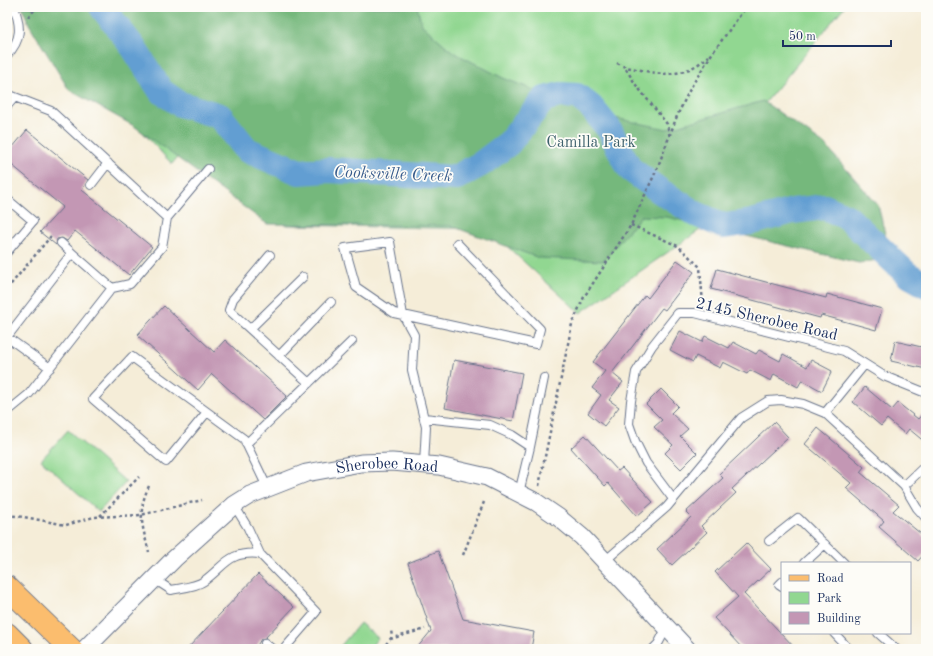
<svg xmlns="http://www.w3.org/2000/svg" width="933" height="656" font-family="'Old Standard TT',serif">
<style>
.green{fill:#91d791;stroke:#568378}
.forest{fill:#74b87b;stroke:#48746c}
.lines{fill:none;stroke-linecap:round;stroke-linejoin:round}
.river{stroke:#629ed2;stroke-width:26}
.building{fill:#c397b4}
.service-casing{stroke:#677289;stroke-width:10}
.minor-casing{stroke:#677289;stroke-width:19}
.primary-casing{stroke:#677289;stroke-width:24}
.path{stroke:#677289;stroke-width:2.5;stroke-dasharray:3 3;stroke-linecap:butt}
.service{stroke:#fff;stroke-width:8}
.minor{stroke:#fff;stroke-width:17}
.primary{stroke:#fbbd6e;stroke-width:22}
.labels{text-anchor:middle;stroke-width:3.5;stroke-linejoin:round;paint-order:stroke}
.park-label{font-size:16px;fill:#3e616d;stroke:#fdfcf7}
.street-label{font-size:16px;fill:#1b2f5e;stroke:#fdfcf7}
.water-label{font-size:17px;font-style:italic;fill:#375b8c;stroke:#fdfcf7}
</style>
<rect width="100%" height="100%" fill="#fdfcf7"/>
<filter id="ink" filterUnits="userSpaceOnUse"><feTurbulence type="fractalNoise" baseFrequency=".025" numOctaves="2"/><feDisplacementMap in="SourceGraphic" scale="8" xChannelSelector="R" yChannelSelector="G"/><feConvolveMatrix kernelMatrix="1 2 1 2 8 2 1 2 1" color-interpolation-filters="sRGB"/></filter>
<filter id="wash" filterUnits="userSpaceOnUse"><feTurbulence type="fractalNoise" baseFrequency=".012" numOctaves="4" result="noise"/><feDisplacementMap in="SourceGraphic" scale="16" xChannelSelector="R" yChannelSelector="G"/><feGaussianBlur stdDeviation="0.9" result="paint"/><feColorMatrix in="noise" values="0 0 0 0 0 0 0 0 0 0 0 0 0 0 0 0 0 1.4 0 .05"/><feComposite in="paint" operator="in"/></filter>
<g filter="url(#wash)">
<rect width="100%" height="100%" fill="#f5edd8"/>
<path class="green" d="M27,7H844L747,125L791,167L580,313L488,229L286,225L189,142L172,164Z
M68,430L126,482L99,512L41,460Z
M360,623L378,638L369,649H338Z"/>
<path class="forest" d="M22,7H417L422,25L453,52L503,78L596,114L667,129L763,101L824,144L878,205L891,258L859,263L667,217L641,216L603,261L539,258L451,226L267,224L134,126L69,90L29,24Z"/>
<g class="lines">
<path class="river" d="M102,7L133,47L161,91L180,104L220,116L247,150L299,172L329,170L455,178L481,164L509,143L544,99L560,95L577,96L591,107L609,129L630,169L660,191L696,214L724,226L752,222L793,211L825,207L847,217L907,274L926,285"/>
</g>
<g id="blocks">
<path class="building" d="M27,130L88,180L82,190L152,247L129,275L75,231L67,241L62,238L57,239L56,245L40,232L63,207L7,161V154Z
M677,260L694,272L665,310L662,308L612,373L623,382L609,400L619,407L604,426L588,413L601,395L592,388L605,371L593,362L645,295L648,298Z
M717,269L826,298L827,294L882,309L876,330L821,315L820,318L711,289Z
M164,306L214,352L225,340L287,396L263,420L212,374L198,390L137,335Z
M680,331L702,342L705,336L729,348L733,342L756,354L759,350L780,361L783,354L807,367L811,360L832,371L822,391L802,380L798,387L774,374L771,381L750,370L747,374L723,362L720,368L696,356L693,362L670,350Z
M895,341L926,348V369L891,361Z
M454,360L522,373L513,421L445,408Z
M865,387L892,410L898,403L918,419L926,410V443L909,429L905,434L887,419L881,426L853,402Z
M661,389L678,406L671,413L688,429L680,436L697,453L681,469L665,453L673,445L654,427L662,420L646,404Z
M774,422L788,437L732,489L736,493L701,526L707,532L672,565L657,549L691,517L686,512L723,478L719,474Z
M818,428L864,467L860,472L899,505L893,511L926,538V552L918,561L879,527L884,521L846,488L851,483L805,444Z
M585,435L618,471L622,468L653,502L637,516L608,483L605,486L571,448Z
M746,543L771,569L744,594L796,649H743L714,618L738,597L715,572Z
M438,551L463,619L534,632L531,649H416L431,631L408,563Z
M258,574L294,607L265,638L261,639L255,649H187Z"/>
</g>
</g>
<g filter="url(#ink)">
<use href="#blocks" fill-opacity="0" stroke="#677289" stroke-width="1"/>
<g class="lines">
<defs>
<path id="service" d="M7,55C22,40 21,26 14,7
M7,94L51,111L167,218
M7,106L14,98
M91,185L108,163
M7,199L33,221L7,252
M61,243L72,253
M270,255L233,299L229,310L309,383
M112,288L130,284L162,247L167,218L208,169
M250,329L303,277
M7,337L72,253L112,288L29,394L7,412
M7,337L50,368
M279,356L331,302
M207,412L166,462L93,399L132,357L244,439L267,487
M825,413L865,364
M424,418L490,425L512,435L530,447L519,493
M246,444L352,341
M530,447L544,378
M424,464L426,427L412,370L414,335L403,315L390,242L345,248L356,287L394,313L403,315L536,344L540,329L457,243
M904,486L926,465
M673,499L646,463L635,441L629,424L631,401L636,372L652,346L678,313H695L844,351L884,376L926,393
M234,505L248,528L260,554
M769,541L798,518L844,563
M606,560L667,507L741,418L768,401L781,400L803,404L825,413L904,486L917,508L926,518
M804,563L825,544
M154,579L171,590C180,588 196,587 204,581C226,565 228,551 260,554L316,612L284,649
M782,582L779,585L782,587
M834,633L849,649
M878,633L896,649
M265,643L272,649
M653,649L658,644L667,627"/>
<g id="minor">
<path id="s1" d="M85,649L174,559L234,505L250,495L306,473L361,463L392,462L439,466L487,477L536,502L558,517L582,537L687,649"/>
</g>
<path id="primary" d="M7,587L71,649
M7,634L22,649"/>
</defs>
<use href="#service" class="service-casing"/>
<use href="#minor" class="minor-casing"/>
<use href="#primary" class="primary-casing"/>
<path class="path" d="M28,17L37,7
M617,63C626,68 632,68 641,70C669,77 687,75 709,56
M626,69L636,85L667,124L670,138
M631,225L678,246L700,267L703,304
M7,289L51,236
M149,486C137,511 142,526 149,552
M539,486L572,324L584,297L631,225L657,169L677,116L691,87L711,55L746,7
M7,515L24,517L66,525L94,517L141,515L202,500
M100,516L139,477
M463,555L484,502
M390,639L425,629
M382,649L392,637L391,630"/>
<use href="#service" class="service"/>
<use href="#minor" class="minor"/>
<use href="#primary" class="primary"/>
</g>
</g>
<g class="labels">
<g class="park-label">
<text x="591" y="147">Camilla Park</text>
</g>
<g class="street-label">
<text transform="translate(767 318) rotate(13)" y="6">2145 Sherobee Road</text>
<text dy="6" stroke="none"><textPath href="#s1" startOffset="368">Sherobee Road</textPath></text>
</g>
<g class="water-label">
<text transform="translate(393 173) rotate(2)" y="6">Cooksville Creek</text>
</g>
</g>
<rect width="933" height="656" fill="none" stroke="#fdfcf7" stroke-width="24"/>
<rect x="781" y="562" width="130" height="72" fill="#fdfcf7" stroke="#a3aaba"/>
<rect x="789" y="575" width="20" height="6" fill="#fbbd6e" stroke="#a3aaba"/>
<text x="817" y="582" font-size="12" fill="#1b2f5e">Road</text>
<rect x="789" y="592" width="20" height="12" fill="#91d791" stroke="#a3aaba"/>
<text x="817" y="602" font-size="12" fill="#1b2f5e">Park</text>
<rect x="789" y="612" width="20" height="12" fill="#c397b4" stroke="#a3aaba"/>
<text x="817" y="622" font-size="12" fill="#1b2f5e">Building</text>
<path d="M783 40v6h108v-6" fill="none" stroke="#1b2f5e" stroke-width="2"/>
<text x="789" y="40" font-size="12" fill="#1b2f5e" stroke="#fdfcf7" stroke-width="3" paint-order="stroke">50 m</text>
</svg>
